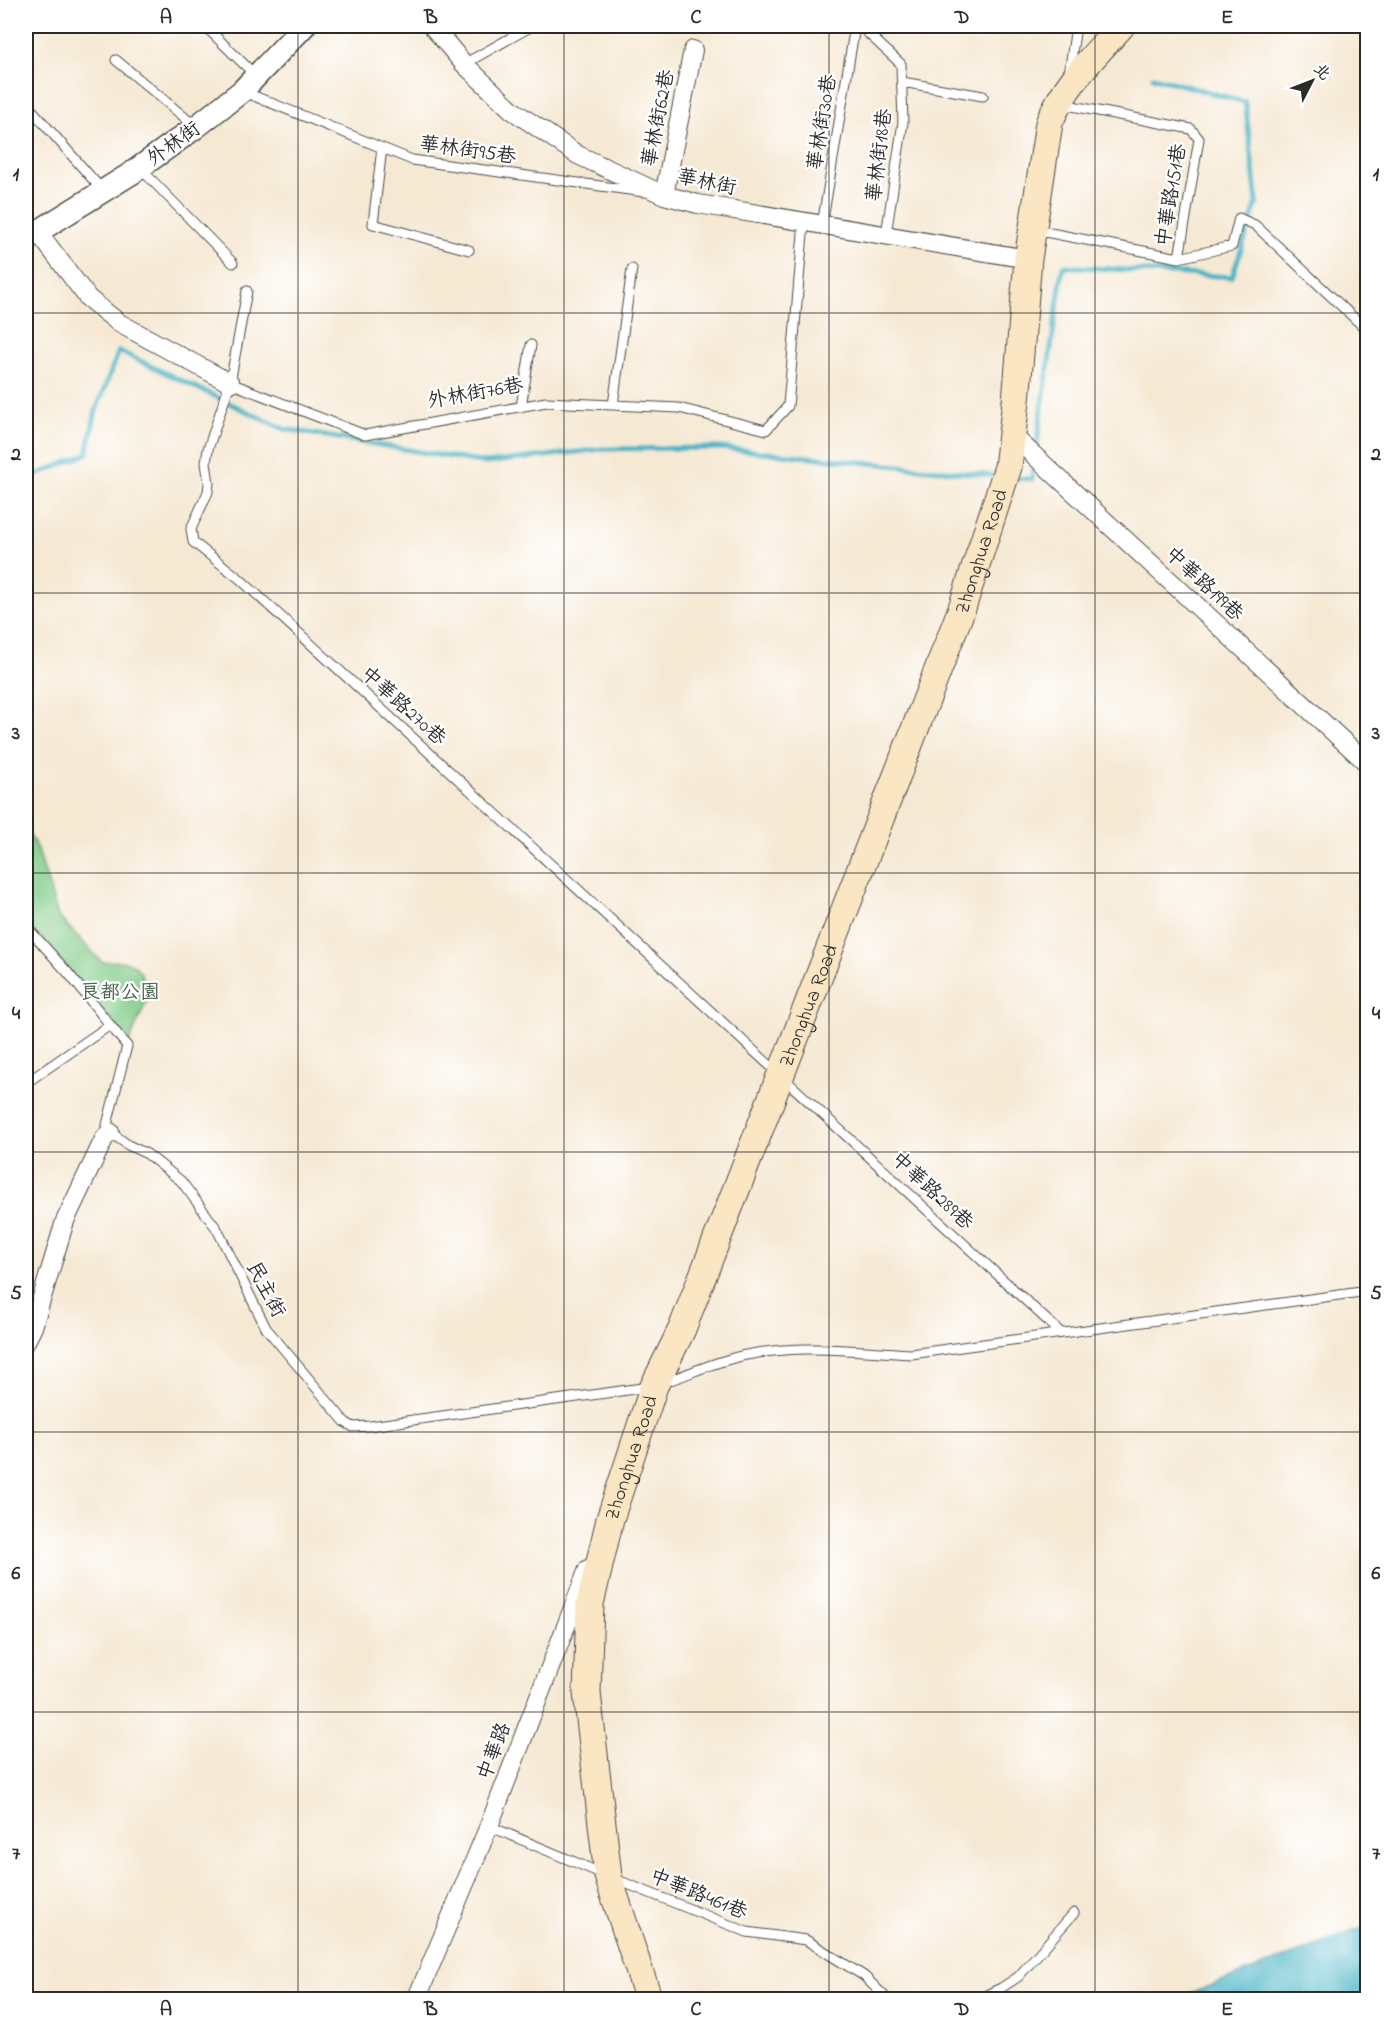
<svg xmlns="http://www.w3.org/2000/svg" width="1393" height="2025" font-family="'Indie Flower','LXGW WenKai TC',sans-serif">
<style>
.green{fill:#82cc89;stroke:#567c5a;stroke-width:1.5}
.water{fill:#48b4c5;stroke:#3a7078;stroke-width:1.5}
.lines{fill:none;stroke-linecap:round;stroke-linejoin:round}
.stream{stroke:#48b4c5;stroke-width:5}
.service-casing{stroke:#494844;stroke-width:11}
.minor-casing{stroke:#494844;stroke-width:20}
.tertiary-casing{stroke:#494844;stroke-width:25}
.secondary-casing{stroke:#494844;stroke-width:29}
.service{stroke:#fff;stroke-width:9}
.minor{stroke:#fff;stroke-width:18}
.tertiary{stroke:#fff;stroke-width:22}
.secondary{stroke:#fbe6c4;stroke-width:27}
.grid{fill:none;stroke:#2b2b2b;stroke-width:1.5;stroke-opacity:0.55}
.labels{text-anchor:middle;stroke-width:4.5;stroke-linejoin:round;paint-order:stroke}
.street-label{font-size:20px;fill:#2b2b2b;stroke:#fff}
.park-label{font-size:20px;fill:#49634c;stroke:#fff}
.neatline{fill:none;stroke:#2b2b2b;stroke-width:2}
.grid-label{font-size:20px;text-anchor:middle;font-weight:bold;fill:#2b2b2b}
</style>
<rect width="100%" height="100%" fill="#fff"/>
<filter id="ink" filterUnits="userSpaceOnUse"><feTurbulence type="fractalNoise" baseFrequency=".0167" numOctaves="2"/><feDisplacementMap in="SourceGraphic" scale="12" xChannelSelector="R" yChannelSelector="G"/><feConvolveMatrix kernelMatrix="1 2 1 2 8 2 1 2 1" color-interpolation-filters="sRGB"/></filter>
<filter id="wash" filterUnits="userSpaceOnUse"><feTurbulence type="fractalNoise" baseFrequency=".008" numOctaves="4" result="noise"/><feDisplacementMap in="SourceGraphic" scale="24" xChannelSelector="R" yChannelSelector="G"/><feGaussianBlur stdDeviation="1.35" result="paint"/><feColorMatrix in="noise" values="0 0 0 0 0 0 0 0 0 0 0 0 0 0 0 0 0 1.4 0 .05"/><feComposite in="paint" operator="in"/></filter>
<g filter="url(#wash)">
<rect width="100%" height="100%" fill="#f6e9d4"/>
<path class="green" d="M26,828L38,850L58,916L102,962C137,959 139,964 149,996L129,1042L26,921Z"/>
<path class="water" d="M1367,1926V1999H1176Z"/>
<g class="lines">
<path class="stream" d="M1036,450L1063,266L1232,277L1257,202L1245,102L1153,77
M1013,478L1032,479L1034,462
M26,479L87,454L96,410L119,351L284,429L486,463L602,449L720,448L998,476"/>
</g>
</g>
<g filter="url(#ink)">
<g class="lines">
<defs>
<path id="service" d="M205,26L256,76
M860,26L901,64L903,122L886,235
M116,60L195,126
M464,64L532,26
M1069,74L1076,26
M902,82L983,96
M244,92L412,160L644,192
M32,110L103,191
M382,148L373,224L469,250
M140,168L233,263
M822,225L855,26
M1035,230L1179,258L1199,139L1191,129L1062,104
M1179,258L1232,246L1239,218L1255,225L1368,331
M247,291L230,383L208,449L206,463L209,483L208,492L191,529L193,542L240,579L1061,1333
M230,383L365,435L546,402L679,408L766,430L788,406L804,222
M613,405L632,269
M521,407L531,345
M26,926L69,974L127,1046L109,1117L107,1125L110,1132L128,1145L147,1154L181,1181L217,1229L266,1328L345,1422L353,1427L370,1426L649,1387
M26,1083L110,1025
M662,1383C683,1376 703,1367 723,1361C783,1342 850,1350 911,1354L1368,1291
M489,1826L603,1874
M615,1879L747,1932L806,1940L864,1976L888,2000
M976,2000L1001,1988L1018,1977L1074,1913"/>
<path id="minor" d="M432,26L464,64L512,110L578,155L664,195L698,204L1028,259
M664,195L693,50
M38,232L88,298L119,323L230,383
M1012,435L1368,764
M26,1341L33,1327L65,1221L104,1139L110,1132
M416,2000L489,1826L588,1569"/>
<path id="tertiary" d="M26,239L132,173L196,127L242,91L304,26"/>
<g id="secondary">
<path id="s1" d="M649,2000L608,1876L587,1693L590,1604L610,1519L654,1386L682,1329L962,608L1008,467L1016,401L1028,259L1049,123C1064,85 1094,56 1121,26"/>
</g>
</defs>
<use href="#service" class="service-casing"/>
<use href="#minor" class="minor-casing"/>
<use href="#tertiary" class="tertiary-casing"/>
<use href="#secondary" class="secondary-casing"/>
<use href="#service" class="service"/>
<use href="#minor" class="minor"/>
<use href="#tertiary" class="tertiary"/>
<use href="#secondary" class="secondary"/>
</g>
</g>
<path class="grid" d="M298,26V2000M564,26V2000M829,26V2000M1095,26V2000M26,313H1368M26,593H1368M26,873H1368M26,1152H1368M26,1432H1368M26,1712H1368"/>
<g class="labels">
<g class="street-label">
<text transform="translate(657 118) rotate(-79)" y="7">華林街62巷</text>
<text transform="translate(821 122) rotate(-81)" y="7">華林街30巷</text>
<text transform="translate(173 143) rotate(-36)" y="7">外林街</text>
<text transform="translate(468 149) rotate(8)" y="7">華林街95巷</text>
<text transform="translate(878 155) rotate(-83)" y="7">華林街18巷</text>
<text transform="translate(707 181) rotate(12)" y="7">華林街</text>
<text transform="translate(1170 195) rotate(-81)" y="7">中華路151巷</text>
<text transform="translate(475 392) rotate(-10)" y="7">外林街76巷</text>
<text dy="7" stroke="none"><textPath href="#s1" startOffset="1528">Zhonghua Road</textPath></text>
<text transform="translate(1205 583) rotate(43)" y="7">中華路199巷</text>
<text transform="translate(404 705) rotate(42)" y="7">中華路270巷</text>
<text dy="7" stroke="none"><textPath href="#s1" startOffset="1042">Zhonghua Road</textPath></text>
<text transform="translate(933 1190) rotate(43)" y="7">中華路289巷</text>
<text transform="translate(267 1289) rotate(62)" y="7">民主街</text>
<text dy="7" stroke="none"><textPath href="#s1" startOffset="556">Zhonghua Road</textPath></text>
<text transform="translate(493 1751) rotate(-69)" y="7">中華路</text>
<text transform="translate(699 1893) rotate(22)" y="7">中華路461巷</text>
</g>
<g class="park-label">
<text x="120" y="998">良都公園</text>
</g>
</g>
<rect width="1393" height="2025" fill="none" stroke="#fff" stroke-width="66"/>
<g transform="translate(1312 81) rotate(48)" stroke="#ffffff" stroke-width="4.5" paint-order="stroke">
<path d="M0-4.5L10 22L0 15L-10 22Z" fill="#2b2b2b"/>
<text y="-9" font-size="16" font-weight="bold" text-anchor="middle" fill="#2b2b2b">北</text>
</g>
<rect x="33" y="33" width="1327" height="1959" class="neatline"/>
<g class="grid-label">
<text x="166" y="23">A</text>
<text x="431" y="23">B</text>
<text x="696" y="23">C</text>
<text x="962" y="23">D</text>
<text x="1227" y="23">E</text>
<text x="16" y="180">1</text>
<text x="1376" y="180">1</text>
<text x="16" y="460">2</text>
<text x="1376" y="460">2</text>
<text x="16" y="739">3</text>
<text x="1376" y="739">3</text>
<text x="16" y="1019">4</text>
<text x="1376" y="1019">4</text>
<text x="16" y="1299">5</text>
<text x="1376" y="1299">5</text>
<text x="16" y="1579">6</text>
<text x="1376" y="1579">6</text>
<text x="16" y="1859">7</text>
<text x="1376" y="1859">7</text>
<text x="166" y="2015">A</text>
<text x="431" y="2015">B</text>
<text x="696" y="2015">C</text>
<text x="962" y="2015">D</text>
<text x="1227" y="2015">E</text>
</g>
</svg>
